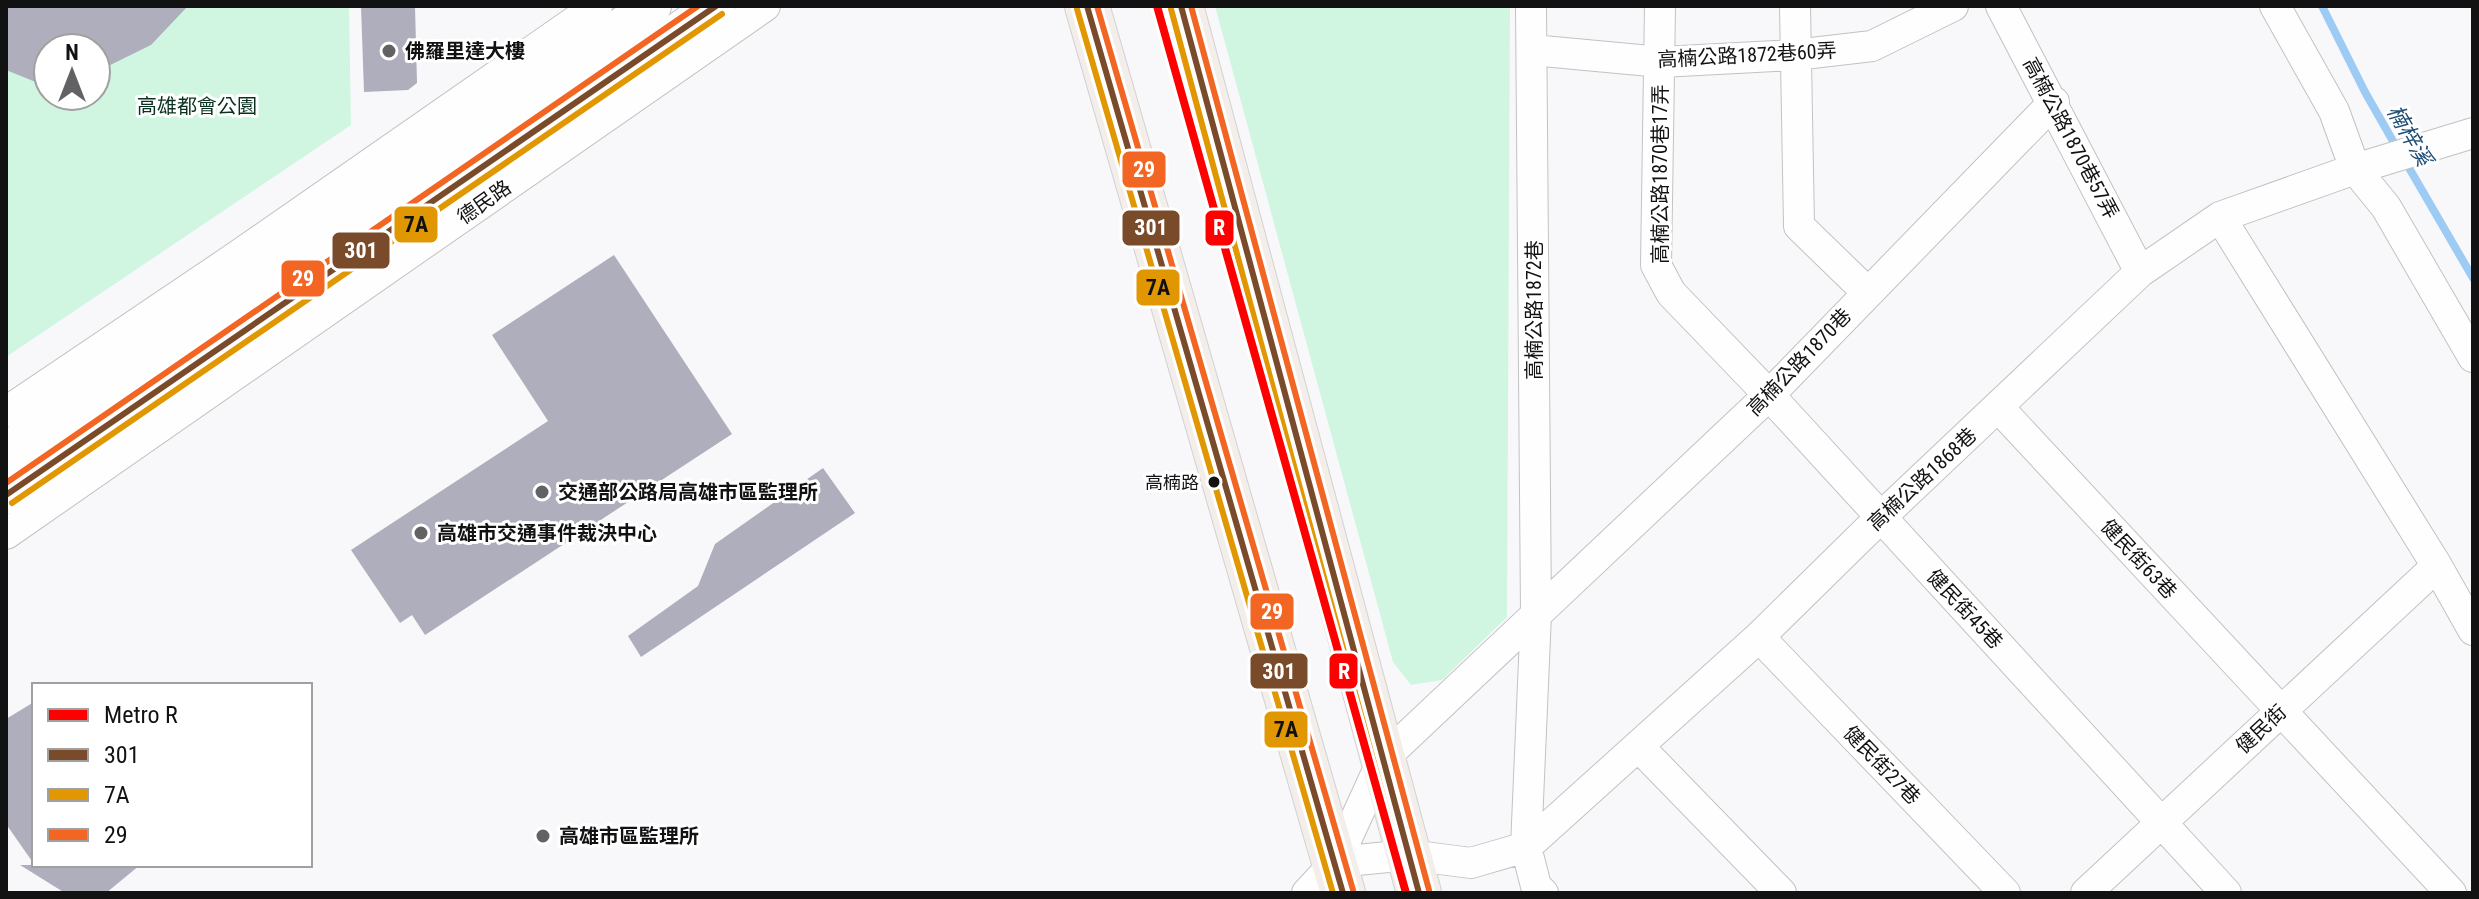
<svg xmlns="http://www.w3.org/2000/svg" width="2479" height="899" font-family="'Roboto Condensed','Noto Sans TC',sans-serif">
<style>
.green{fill:#d0f6e2;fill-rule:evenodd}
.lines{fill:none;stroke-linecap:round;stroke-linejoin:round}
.stream{stroke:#9ecbf4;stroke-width:8}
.building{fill:#aeaebc}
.minor-casing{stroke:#c2c2c3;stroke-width:32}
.tertiary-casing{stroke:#c2c2c3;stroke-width:40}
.primary-casing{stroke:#d2d2d3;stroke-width:46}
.minor{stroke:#fefefe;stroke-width:30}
.tertiary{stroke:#fefefe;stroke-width:38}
.primary{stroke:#f3eee9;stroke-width:44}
.bus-1-casing{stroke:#fff;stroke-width:12}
.bus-2-casing{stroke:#fff;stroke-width:12}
.bus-3-casing{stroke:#fff;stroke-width:12}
.bus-1{stroke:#7a4b2a;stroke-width:6}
.bus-2{stroke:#e09702;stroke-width:6}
.bus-3{stroke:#f26522;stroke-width:6}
.metro-1-casing{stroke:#fff;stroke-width:14}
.metro-1{stroke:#f00;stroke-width:8}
.poi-dot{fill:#626264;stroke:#fff;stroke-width:3}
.bus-dot{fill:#121213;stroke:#fff;stroke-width:3}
.labels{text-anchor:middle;stroke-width:6;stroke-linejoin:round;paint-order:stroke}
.bus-label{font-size:18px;fill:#121213;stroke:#fff;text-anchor:end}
.poi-label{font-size:20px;font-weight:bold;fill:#121213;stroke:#fff;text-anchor:start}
.street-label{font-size:20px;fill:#121213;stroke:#fff}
.park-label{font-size:20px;fill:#0a3120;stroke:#fff}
.water-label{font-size:22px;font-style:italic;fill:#204f75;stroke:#fff}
.line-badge{stroke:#fff;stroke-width:3}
.badge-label{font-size:22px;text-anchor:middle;font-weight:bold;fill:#fff}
.pale-badge-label{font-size:22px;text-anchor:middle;font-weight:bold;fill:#111}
</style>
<rect width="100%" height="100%" fill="#f8f8fa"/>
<path class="green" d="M6,6H349L351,125L6,357ZM48,48H96V96H48Z
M1215,6H1510L1507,617L1442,680L1411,685L1393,662Z"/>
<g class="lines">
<path class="stream" d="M2322,6L2365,92L2398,150
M2405,161L2473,278"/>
</g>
<path class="building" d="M6,6H188L151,45L96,72V48H48V87L6,70Z
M361,6H415L417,83L408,90L364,92Z
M614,255L732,434L425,635L412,615L400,623L351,550L548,421L492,335Z
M823,468L855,513L641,657L628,636L698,586L715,544Z
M34,702V864L6,824V719Z
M20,865H140L106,893H65Z"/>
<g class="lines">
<defs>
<path id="minor" d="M1531,6L1536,614L1526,847L1536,886L1543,893
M1660,6L1656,265L1671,293L1769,395L2226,893
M1795,6L1799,226L1867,292
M2001,6L2140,272
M2275,6L2334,111L2355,169L2386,207L2473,357
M1532,50L1661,62L1795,55L1872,46L1953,6
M2220,217L2437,566L2473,630
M1998,407L2451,893
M6,412L233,259L597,6
M6,534L765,6
M1759,637L2005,893
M1638,746L1781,893
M1336,862L1409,855L1471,863L1526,847L1759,637L1880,518L2140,272L2220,217L2355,169L2473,133
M1307,893L1336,862L1383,759L1769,395L2054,102
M2086,893L2437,566"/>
<path id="tertiary" d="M6,452L652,6
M6,495L716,6"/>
<path id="primary" d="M1087,6L1343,893
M1181,6L1419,893"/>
</defs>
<use href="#minor" class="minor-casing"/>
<use href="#tertiary" class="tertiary-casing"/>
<use href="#primary" class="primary-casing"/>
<use href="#minor" class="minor"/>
<use href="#tertiary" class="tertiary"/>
<use href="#primary" class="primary"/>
<defs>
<path id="bus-1" d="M1087,6L1343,893
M1181,6L1419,893
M6,495L716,6"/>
<path id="bus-2" d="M1077,9L1333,893
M1171,9L1409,893
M12,503L722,14"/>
<path id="bus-3" d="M1097,6L1353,890
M1191,6L1429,890
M6,483L698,6"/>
</defs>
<use href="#bus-1" class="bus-1-casing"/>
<use href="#bus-2" class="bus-2-casing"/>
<use href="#bus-3" class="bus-3-casing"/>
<use href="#bus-1" class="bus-1"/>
<use href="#bus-2" class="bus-2"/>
<use href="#bus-3" class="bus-3"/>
<defs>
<path id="metro-1" d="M1157,6L1406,893"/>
</defs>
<use href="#metro-1" class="metro-1-casing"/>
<use href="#metro-1" class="metro-1"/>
</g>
<g class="poi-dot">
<circle cx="389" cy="51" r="8"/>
<circle cx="542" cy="492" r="8"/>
<circle cx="421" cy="533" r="8"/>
<circle cx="543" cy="836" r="8"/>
</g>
<circle class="bus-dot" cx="1214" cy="482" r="7"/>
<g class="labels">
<g class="bus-label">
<text x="1199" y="489">高楠路</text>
</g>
<g class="poi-label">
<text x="405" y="58">佛羅里達大樓</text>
<text x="558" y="499">交通部公路局高雄市區監理所</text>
<text x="437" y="540">高雄市交通事件裁決中心</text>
<text x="559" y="843">高雄市區監理所</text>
</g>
<g class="street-label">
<text transform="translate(1747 55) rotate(-3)" y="7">高楠公路1872巷60弄</text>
<text transform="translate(2071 138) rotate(62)" y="7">高楠公路1870巷57弄</text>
<text transform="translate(1660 174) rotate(-90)" y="7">高楠公路1870巷17弄</text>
<text transform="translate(484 202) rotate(-35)" y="7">德民路</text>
<text transform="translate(1534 310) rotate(-90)" y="7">高楠公路1872巷</text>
<text transform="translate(1799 362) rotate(-46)" y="7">高楠公路1870巷</text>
<text transform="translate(1922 479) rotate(-43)" y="7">高楠公路1868巷</text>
<text transform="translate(2139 559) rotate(47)" y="7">健民街63巷</text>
<text transform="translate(1965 609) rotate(47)" y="7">健民街45巷</text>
<text transform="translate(2261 729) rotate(-43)" y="7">健民街</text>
<text transform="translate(1882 765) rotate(46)" y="7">健民街27巷</text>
</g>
<g class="park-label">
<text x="197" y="113">高雄都會公園</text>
</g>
<g class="water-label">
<text transform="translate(2410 135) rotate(60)" y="8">楠梓溪</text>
</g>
</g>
<g class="line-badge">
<rect x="1121" y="150" width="46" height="39" rx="8" fill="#f26522"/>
<rect x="393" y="205" width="46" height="39" rx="8" fill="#e09702"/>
<rect x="1121" y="209" width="60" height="38" rx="8" fill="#7a4b2a"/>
<rect x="1204" y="209" width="31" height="38" rx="8" fill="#f00"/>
<rect x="331" y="231" width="60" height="39" rx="8" fill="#7a4b2a"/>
<rect x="280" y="259" width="46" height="39" rx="8" fill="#f26522"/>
<rect x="1135" y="268" width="46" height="39" rx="8" fill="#e09702"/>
<rect x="1249" y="592" width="46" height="39" rx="8" fill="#f26522"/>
<rect x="1249" y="652" width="60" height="38" rx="8" fill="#7a4b2a"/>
<rect x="1328" y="652" width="31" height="38" rx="8" fill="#f00"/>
<rect x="1263" y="710" width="46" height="39" rx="8" fill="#e09702"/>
</g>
<g class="badge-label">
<text x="1144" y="177">29</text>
<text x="1151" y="235">301</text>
<text x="1219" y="235">R</text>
<text x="361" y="258">301</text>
<text x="303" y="286">29</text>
<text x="1272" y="619">29</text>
<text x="1279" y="679">301</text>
<text x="1344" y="679">R</text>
</g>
<g class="pale-badge-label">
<text x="416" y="232">7A</text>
<text x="1158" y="295">7A</text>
<text x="1286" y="737">7A</text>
</g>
<rect width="2479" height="899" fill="none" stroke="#121213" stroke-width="16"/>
<rect x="32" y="683" width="280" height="184" fill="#ffffff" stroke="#a0a0a1" stroke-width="2"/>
<rect x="48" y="709" width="40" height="12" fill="#ff0000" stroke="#a0a0a1" stroke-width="2"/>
<text x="104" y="723" font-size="24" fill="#121213">Metro R</text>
<rect x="48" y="749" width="40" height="12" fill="#7a4b2a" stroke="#a0a0a1" stroke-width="2"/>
<text x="104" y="763" font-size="24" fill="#121213">301</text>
<rect x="48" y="789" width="40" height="12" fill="#e09702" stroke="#a0a0a1" stroke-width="2"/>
<text x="104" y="803" font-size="24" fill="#121213">7A</text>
<rect x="48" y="829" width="40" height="12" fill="#f26522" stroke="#a0a0a1" stroke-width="2"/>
<text x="104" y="843" font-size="24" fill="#121213">29</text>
<g transform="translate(72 72)"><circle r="38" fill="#ffffff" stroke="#a0a0a1" stroke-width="2"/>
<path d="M0-6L14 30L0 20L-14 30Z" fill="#626264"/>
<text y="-12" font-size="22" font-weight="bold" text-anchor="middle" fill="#121213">N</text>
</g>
</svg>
